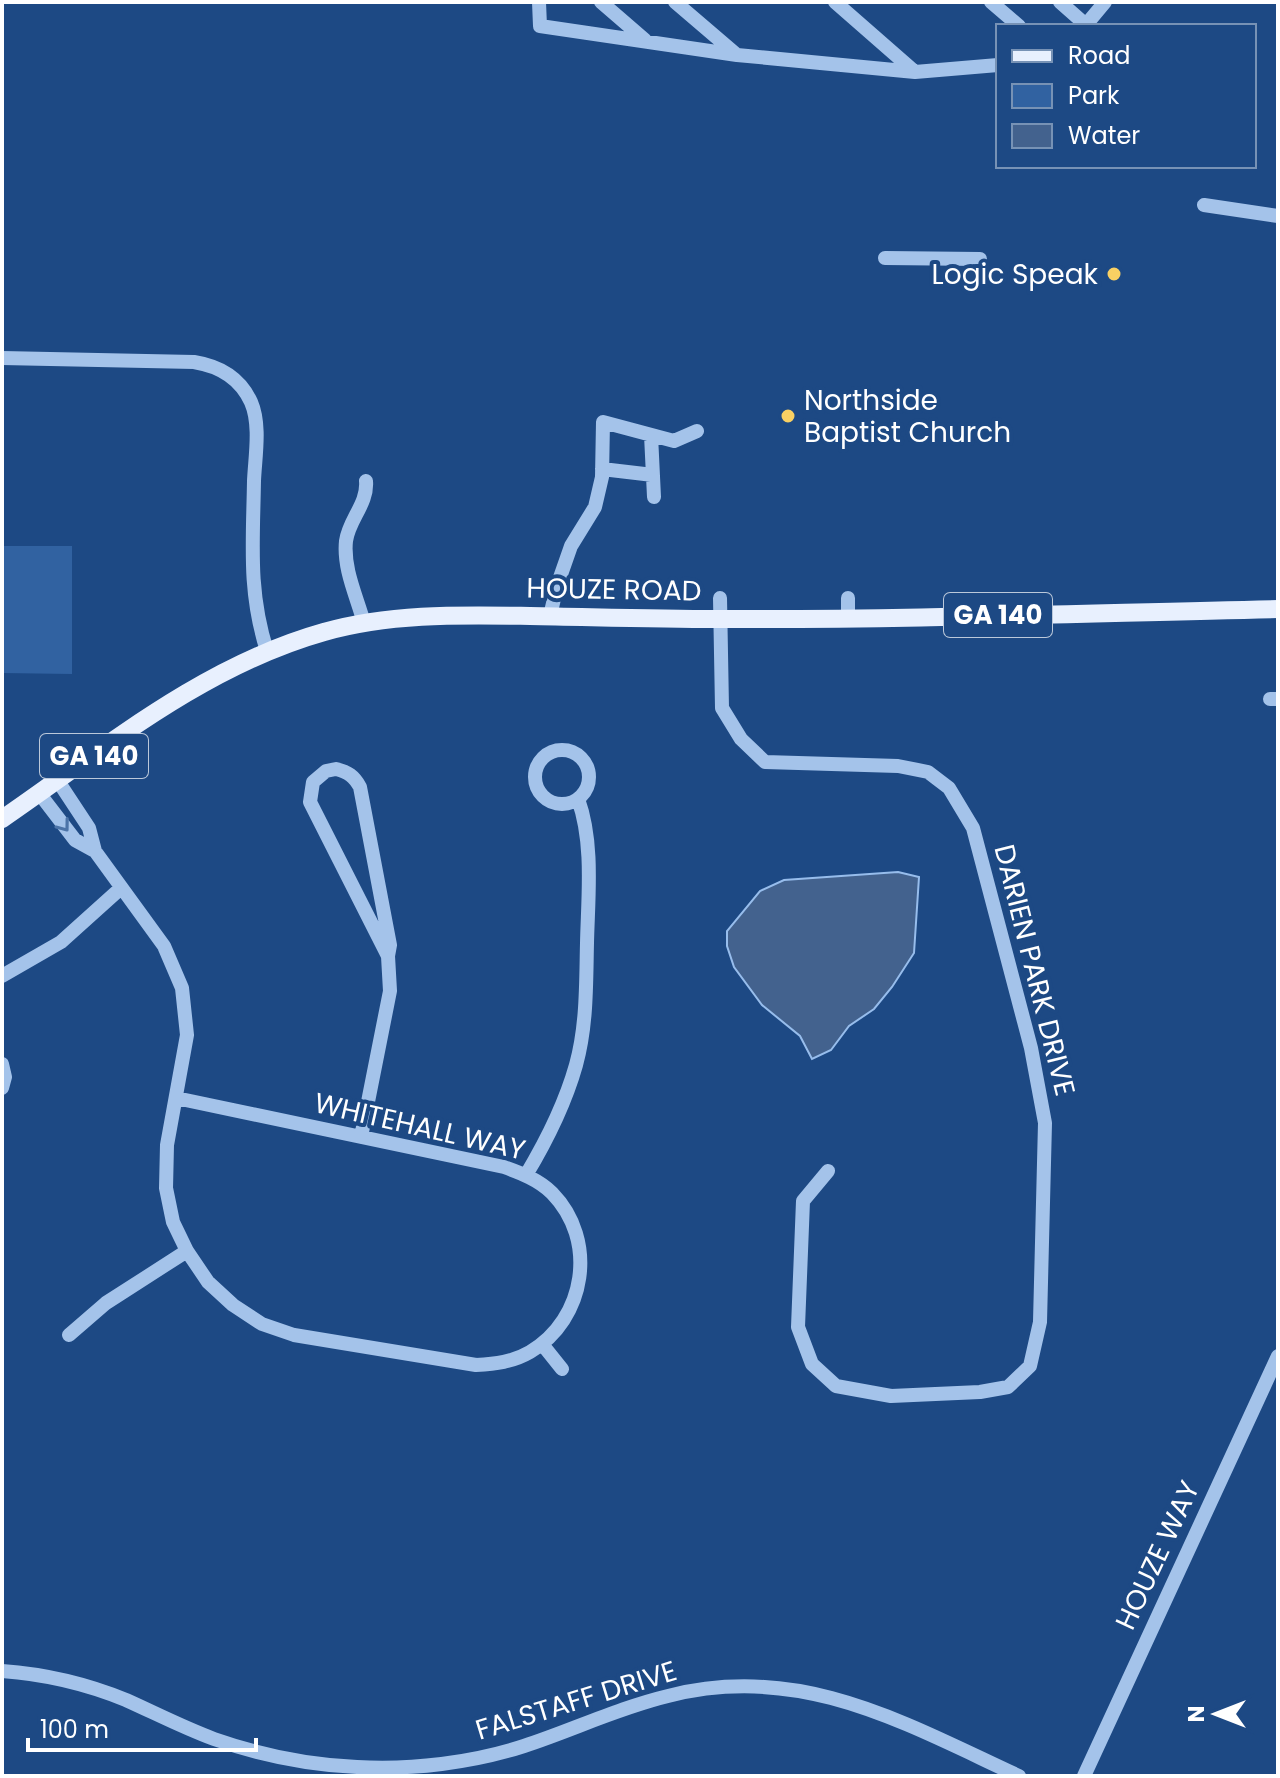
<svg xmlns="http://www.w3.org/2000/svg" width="1280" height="1778" font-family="Poppins,sans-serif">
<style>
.green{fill:#3162a1}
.water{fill:#43628e;stroke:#97bdec;stroke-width:2}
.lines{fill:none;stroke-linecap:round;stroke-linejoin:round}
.minor{stroke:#a4c3ea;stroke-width:14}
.major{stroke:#e8f0fe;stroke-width:18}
.oneway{stroke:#4c74a8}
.poi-dot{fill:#f9d063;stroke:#1d4984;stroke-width:3}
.labels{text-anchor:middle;stroke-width:8;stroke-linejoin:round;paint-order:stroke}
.shield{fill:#1d4984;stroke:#bbc8da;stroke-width:2}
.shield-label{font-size:26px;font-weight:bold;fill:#fff}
.poi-label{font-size:28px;fill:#fff;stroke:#1d4984;text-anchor:end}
.street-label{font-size:28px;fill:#fff;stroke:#1d4984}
</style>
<rect width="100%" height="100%" fill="#1d4984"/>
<path class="green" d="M2,546H72V674L2,673Z"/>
<path class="water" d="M898,872L919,877L914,953L892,987L874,1009L849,1026L831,1050L812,1059L800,1036L762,1005L734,967L727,946V931L760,891L784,880Z"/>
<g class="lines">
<path class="minor" d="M539,2L540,26L737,55L915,72L998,65
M601,2L645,40
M675,2L737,55
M835,2L915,72
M991,2L1019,26
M1060,2L1086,25
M1085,26L1105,2
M1204,205L1278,216
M885,258L980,259
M2,358L194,362C219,366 240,378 251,402C261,425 255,457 254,481C253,543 248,591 267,651
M651,435L654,497
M602,469L653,475
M720,598L722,708L741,739L765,762L898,766L928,772L949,788L973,828L1031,1048L1045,1123L1040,1322L1030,1366L1008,1387L980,1392L891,1396L836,1386L812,1364L798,1327L803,1201L828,1171
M550,616L557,586L571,546L595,507L602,477L603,422L674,441L697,431
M848,618V598
M364,623C357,597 343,569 346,541C349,519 368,504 366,481
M1270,699H1278
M535 777a27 27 0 1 1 54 0a27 27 0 1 1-54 0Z
M336,769C348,772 354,776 360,787L390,945L388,956L310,802L313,782L326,771Z
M58,781L89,828L95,851L164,946L182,988L187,1035L167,1145L166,1188L173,1222L187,1251L208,1282L233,1305L262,1324L294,1335L476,1365C495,1364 513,1362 530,1352C586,1319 598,1240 552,1193C539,1180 521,1173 504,1167L176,1098
M39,793L75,840L95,851
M2,976L61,942L121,888
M2,1064L5,1077L2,1088
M361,1137L390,991L388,956
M526,1175C547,1140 565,1104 576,1065C587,1025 586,984 587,943C588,897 594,843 578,799
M69,1335L106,1303L187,1251
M542,1344L562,1369
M2,1671C44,1674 87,1684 126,1700C155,1713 184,1728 214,1739C260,1755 309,1765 357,1767C412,1770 472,1763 524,1746C573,1730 618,1708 668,1696C800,1662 904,1723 1019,1776
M1084,1776L1278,1356"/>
<path class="major" d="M2,819C104,749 203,666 324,632C391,613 461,615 530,616C592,617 654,619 717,619C904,620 1091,613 1278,609"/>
</g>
<defs><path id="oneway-chevron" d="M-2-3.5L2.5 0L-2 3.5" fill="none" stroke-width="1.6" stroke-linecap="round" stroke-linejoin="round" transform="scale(2)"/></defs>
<use class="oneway" href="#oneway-chevron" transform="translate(64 826) rotate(53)"/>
<g class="poi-dot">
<circle cx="1114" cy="274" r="8"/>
<circle cx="788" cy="416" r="8"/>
</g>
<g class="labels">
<g class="shield">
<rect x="944" y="593" width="108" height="44" rx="6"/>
<rect x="40" y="734" width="108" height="44" rx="6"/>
</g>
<g class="shield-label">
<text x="998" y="624">GA 140</text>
<text x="94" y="765">GA 140</text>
</g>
<g class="poi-label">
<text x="1098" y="284">Logic Speak</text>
<text x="804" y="410" text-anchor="start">Northside<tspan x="804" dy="32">Baptist Church</tspan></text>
</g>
<g class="street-label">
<text transform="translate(614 589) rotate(1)" y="10">HOUZE ROAD</text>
<text transform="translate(1035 970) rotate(76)" y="10">DARIEN PARK DRIVE</text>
<text transform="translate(420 1126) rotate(13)" y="10">WHITEHALL WAY</text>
<text transform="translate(1157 1555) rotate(-65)" y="10">HOUZE WAY</text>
<text transform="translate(576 1700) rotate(-17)" y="10">FALSTAFF DRIVE</text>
</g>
</g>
<rect width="1280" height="1778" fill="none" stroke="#ffffff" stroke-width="8"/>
<rect x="996" y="24" width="260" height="144" fill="#1d4984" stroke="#7792b5" stroke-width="2"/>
<rect x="1012" y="50" width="40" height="12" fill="#e8f0fe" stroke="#7792b5" stroke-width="2"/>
<text x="1068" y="64" font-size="24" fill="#ffffff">Road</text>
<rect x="1012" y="84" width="40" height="24" fill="#3162a1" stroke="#7792b5" stroke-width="2"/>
<text x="1068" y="104" font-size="24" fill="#ffffff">Park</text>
<rect x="1012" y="124" width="40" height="24" fill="#43628e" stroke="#7792b5" stroke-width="2"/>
<text x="1068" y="144" font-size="24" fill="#ffffff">Water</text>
<g transform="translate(1216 1714) rotate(270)" stroke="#1d4984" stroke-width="6" paint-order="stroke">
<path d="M0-6L14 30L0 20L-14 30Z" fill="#ffffff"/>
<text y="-12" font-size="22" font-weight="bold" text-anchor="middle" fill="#ffffff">N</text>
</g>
<path d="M28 1738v12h228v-12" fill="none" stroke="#ffffff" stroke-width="4"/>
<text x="40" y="1738" font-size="24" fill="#ffffff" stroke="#1d4984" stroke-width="6" paint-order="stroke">100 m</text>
</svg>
